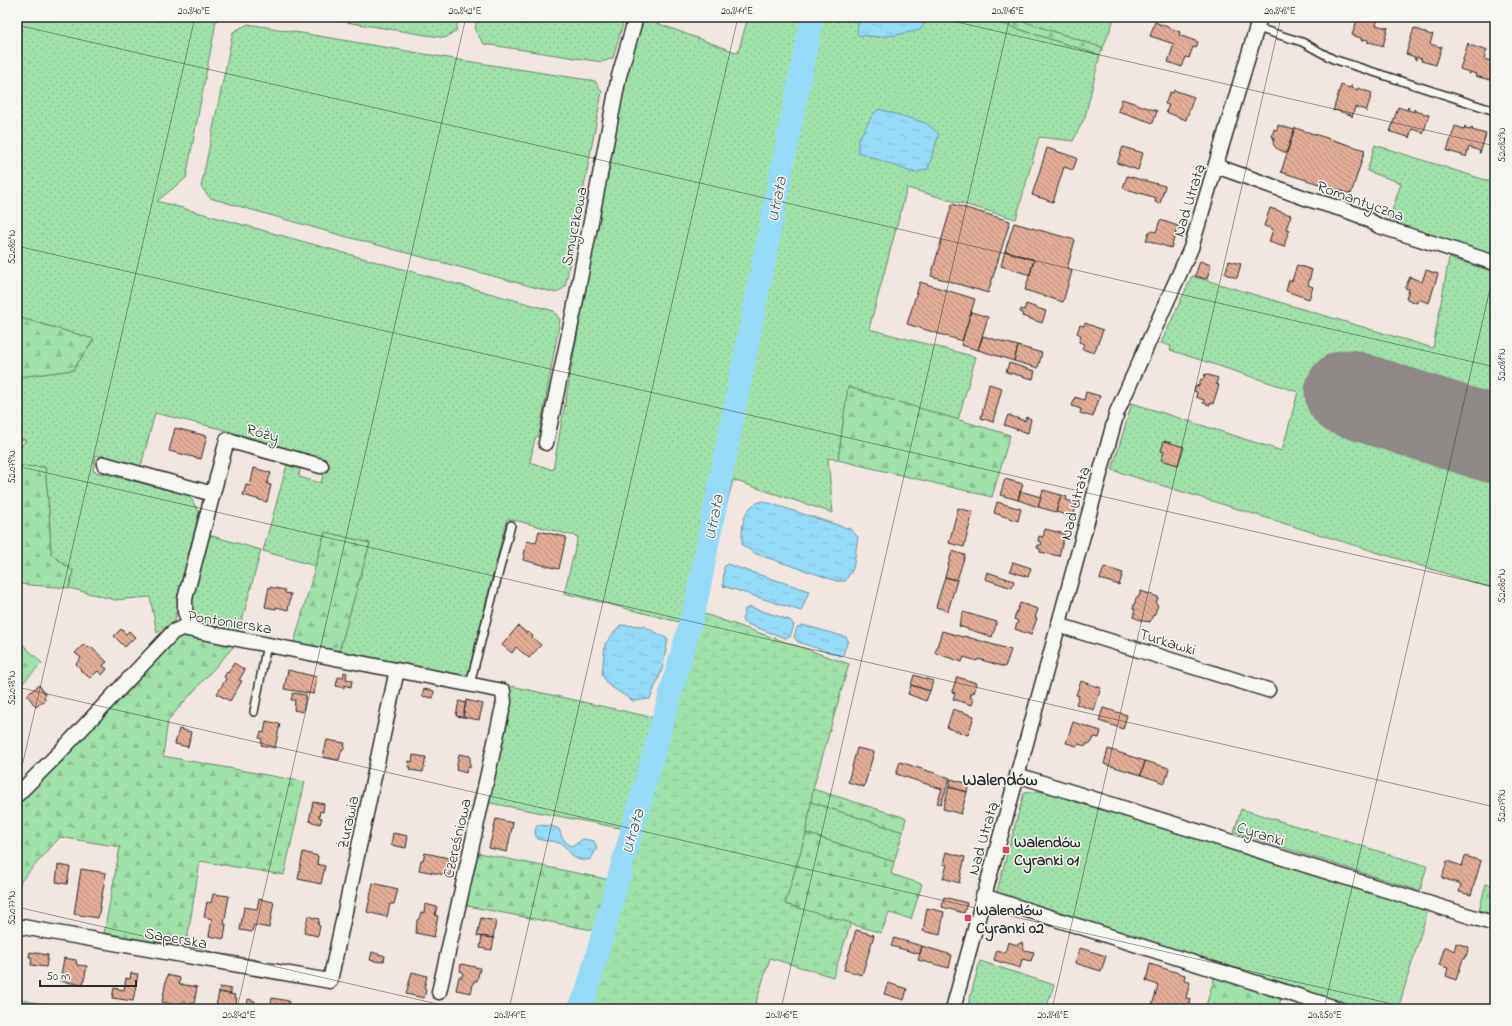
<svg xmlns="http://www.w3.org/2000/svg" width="1512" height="1026" font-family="'Indie Flower',sans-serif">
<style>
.grass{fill:url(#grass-dots);stroke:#66866a}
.forest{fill:url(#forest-firs);stroke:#66866a}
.wetland{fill:url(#wetland-marsh);stroke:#66866a}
.water{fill:url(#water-ripples);stroke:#6b94a5}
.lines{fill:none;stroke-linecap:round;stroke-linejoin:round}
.river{stroke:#95daf7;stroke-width:23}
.runway{stroke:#8e8986;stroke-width:87}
.building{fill:url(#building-back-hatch);stroke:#2b2b2b}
.service-casing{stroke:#2b2b2b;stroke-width:10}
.minor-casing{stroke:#2b2b2b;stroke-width:17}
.service{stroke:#f6f6f2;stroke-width:7}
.minor{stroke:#f6f6f2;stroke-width:14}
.ticks{fill:none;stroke:#2b2b2b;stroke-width:1;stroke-opacity:0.45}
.poi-dot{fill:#d1495b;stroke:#f6f6f2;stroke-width:1.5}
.labels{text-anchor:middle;stroke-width:3;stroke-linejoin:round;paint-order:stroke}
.street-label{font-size:16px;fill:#2b2b2b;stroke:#f6f6f2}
.poi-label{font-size:16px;font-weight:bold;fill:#2b2b2b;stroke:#f6f6f2;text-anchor:start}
.water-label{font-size:17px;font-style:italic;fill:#46575e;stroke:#f6f6f2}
.quarter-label{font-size:18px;font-weight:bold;fill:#2b2b2b;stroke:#f6f6f2}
.neatline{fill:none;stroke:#2b2b2b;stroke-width:1.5}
.ticks-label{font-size:10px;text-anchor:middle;fill:#2b2b2b}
</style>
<defs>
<pattern id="grass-dots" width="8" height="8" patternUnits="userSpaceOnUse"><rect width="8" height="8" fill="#a0e1aa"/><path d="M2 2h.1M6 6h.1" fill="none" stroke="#8ac192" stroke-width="1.8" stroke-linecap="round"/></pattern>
<pattern id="forest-firs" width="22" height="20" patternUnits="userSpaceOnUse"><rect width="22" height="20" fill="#a0e1aa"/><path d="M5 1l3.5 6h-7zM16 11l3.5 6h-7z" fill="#8ac192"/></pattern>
<pattern id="wetland-marsh" width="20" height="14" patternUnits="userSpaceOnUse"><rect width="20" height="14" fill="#a0e1aa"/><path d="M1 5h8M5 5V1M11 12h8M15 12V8" fill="none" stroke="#8ac192"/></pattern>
<pattern id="water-ripples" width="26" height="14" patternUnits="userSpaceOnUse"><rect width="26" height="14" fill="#95daf7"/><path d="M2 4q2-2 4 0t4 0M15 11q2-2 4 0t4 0" fill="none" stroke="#81bbd4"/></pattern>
<pattern id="building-back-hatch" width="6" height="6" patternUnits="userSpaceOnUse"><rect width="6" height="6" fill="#e3ad97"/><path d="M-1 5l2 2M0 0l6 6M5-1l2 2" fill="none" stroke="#b88d7b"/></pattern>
</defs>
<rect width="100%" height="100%" fill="#f2e7e0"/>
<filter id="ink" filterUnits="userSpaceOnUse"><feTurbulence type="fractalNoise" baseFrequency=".025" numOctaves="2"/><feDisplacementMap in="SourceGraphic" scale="8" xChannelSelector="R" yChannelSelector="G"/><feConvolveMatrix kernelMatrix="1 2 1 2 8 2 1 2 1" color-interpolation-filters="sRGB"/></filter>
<g filter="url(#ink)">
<path class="grass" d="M17,17H217L186,178L157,201L554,311L560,320L539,436L535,438L530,462L553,470L614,130L627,74L643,18L738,53L748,17H981L1100,55L1085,117L1073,141L1039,137L1016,219L907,188L869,329L976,357L958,420L848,387L838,460L828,458L833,513L733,480C687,658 638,834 587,1009H573L582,982L625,829L485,802L511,686L655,718L683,623L564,593L578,537L518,521L507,519L467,677L339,651L370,543L325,532L315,566L263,551L287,465L300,469L299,477L321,483L327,460L221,429L155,413L141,466L96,455L93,471L189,495L199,512L179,594L175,621L157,633L150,597L115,600L69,588L73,571L51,554L49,511L45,467L17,466V451L26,440L17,439V376L19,377L73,370L94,339L17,317V225L19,164L17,163Z
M315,17H458L456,31L445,38Z
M477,17H625L613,58L602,62L484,44L475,31Z
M1010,17H1115L1103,48Z
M248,24L460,60L595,81L602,92L565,287L556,293L340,235L210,198L201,187L233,32Z
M1375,145L1495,183V256L1388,223L1401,183L1367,171Z
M1449,258L1495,272V589L1112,470L1132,403L1282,451L1298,392L1170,350L1171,346L1161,343L1192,276L1433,348Z
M209,535L261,550L239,632L201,625L190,609Z
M1037,791L1059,795L1428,910L1398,1009H1361L1002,896L997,891L1024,793Z
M811,802L903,832L894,862L806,833Z
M1241,809L1427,866L1420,891L1234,832Z
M980,961L1054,985L1046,1009H967Z
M17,999L69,1009H17Z"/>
<path class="forest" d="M981,17H1010L1103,48L1100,55Z
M17,317L94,339L73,370L19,377L17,376Z
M848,387L1010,435L992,497L838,460Z
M17,466L45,467L49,511L51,554L73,571L69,588L17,584Z
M325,532L370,543L339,651L294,643Z
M181,634L235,645L168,720L163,756L305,782L284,875L200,861L186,947L104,933L120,847L60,837L21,881L17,894V804Z
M17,639L42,663L17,689Z
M813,789L906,818L903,832L811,802Z
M806,833L894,862L891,874L922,884L911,919L889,913L881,933L785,904Z
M474,852L611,880L597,931L462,905Z
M1486,884L1495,886V915L1479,910Z
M1215,975L1282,995L1278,1009H1205Z"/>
<path class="wetland" d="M699,612L849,664L813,789L806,833L785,904L851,923L833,977L770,958L754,1009H587L640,829Z"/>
<path class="water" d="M859,17H918L923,23V27L920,30L896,35L878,37L858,35L857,33Z
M879,109L926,123L939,134L928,169L914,173L858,152V140L874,113Z
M763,501L850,529L858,537L853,569L845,581H837L756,554L742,545C742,526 741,506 763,501Z
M727,564L809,591L801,611L723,586L724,567Z
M750,607L790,620L794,625L790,637L785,638L744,623L742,620L745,609Z
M620,625L644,626L668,639L662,670L650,699L633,701L607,684L602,674L605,644Z
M803,625L846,637L848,640L843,655L840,656L798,642L794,637L797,627Z
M538,825L552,826L559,829L562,837L568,845L573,846L583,839L594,841L597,848L591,859C570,865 572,848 559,843C552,840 545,842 538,839C534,835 534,829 538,825Z"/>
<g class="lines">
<path class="river" d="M579,1009L586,994L696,603L812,17"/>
<path class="runway" d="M1348,393L1495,440"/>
</g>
<path class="building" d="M1358,17H1379L1376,25L1387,28L1388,27L1383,46L1369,42L1368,43V40L1363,39L1362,41L1361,40V38L1352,35Z
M1155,22L1180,32L1179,35L1198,42L1196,48L1193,47L1189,58L1186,57L1182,67L1168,62L1174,44L1150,36Z
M1414,28L1431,35L1433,34L1430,44L1440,47L1442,46L1436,65L1421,61L1422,59L1416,57V60L1414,59L1415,57L1406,54Z
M1468,43L1469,45L1485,50L1487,49L1484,59L1494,62L1495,60L1490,80L1475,76L1476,74L1470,72V74H1468L1469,72L1460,69Z
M1341,85L1350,88L1351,86H1352V88L1357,90L1358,88L1372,93L1366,112V110L1355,107L1352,117L1351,115L1335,110L1333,111Z
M1174,90L1194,97L1186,120L1166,112L1169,105L1165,104L1170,92L1173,93Z
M1122,99L1157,111L1153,123L1118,111Z
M1398,107L1407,110L1408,107L1409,108L1408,110L1414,112V109L1415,110V111L1429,115L1423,134L1422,132L1412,129L1409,138L1408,137L1391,132H1390Z
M1278,125L1294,130L1286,153L1276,148L1273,144L1274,137H1272L1274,129L1277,130Z
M1455,126L1464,129L1465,126L1466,127L1465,129L1471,130V128L1473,129L1472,130L1486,134L1480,153H1479L1480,151L1469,147L1466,157L1465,156L1448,151H1447Z
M1295,128L1365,150L1351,194L1281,172Z
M1123,147L1143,153L1138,170L1117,163Z
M1047,148L1077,158L1073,170L1064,167L1053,202L1032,195Z
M1127,176L1165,186L1160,204L1155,202L1156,198L1123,188Z
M952,204L1010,221L988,293L931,276Z
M1270,208L1291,215L1286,229H1289L1284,247L1269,242L1273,229L1264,226Z
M1160,220L1178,226L1171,248L1146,240L1149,232L1152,231L1156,232Z
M1014,223L1075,240L1067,269L1072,271L1063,302L1025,290L1034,260L1005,251Z
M1005,251L1034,260L1030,275L1001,266Z
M1200,261L1211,265L1207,279L1195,276Z
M1229,261L1241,264L1237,278L1225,274Z
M1297,265L1312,270L1308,285L1313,287L1309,299L1286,291L1289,280L1292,281Z
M1426,270L1438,274L1429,303L1418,299L1417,303L1406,299L1409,289L1405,288L1410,277L1422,282Z
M920,282L975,299L962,341L907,324Z
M1026,304L1046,311L1042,323L1022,316L1023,313L1020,312L1021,309L1024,310Z
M971,312L988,317L978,350L961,345Z
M1085,323L1103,330L1094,353L1082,349L1084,344L1079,342L1081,335L1077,333L1080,325L1084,326Z
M983,336L1018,346L1014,361L978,350Z
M1018,346L1042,353L1038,368L1014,361Z
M1009,363L1035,371L1033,379L1006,372Z
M1205,374L1218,378L1216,384L1219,385L1213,404L1210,403V405L1203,403L1204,400L1196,397L1197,392L1194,391L1196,385L1199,386L1201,379L1203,380Z
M989,384L1002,388L993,422L981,418Z
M1086,392L1100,396L1093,417L1080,413L1081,409L1072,406L1075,397L1084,400Z
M1008,415L1025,421L1026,417L1031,419L1028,433L1004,425Z
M175,428L207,436L201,459L169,451Z
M1164,441L1184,447L1178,465L1161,460L1164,452L1161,451Z
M254,468L271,473L267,484L271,485L267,502L243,495L246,485L250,486Z
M1005,479L1023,484L1018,500L1000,495Z
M1043,490L1061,495L1056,512L1038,507Z
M1020,491L1041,497L1038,507L1018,500Z
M1061,495L1067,497L1066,500L1077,503L1073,517L1056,512Z
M997,502L1021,509L1018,521L994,513Z
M958,508L973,512L964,547L949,543Z
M1045,529L1065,534L1059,556L1040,552V549L1037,548L1038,545H1041L1042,542L1038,541L1039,536L1043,537Z
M539,531L566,537L559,569L523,560L527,541L536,543Z
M952,551L965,555L957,580L945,577Z
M1013,562L1031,568L1028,577L1010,571Z
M1104,567L1123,573L1119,585L1100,579Z
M987,572L1014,581L1012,588L985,579Z
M945,577L957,580L948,611L936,607Z
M269,587L285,590V593L291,594L288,610L276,607V609L265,607Z
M1141,591L1158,597L1156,604L1158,605L1154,616L1153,615L1150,622L1143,621L1133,617L1135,609H1133L1136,598H1138Z
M1020,603L1038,609L1035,618H1037L1031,635L1015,629L1018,621L1014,619Z
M963,612L997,622L992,637L959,626Z
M518,626L527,633L528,632L533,636L532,637L541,645L529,658L516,647L512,653L502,645Z
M121,629L126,634L129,631L135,637L125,647L114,636Z
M942,631L963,637L964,636L1011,650L1005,667L978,659L977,661L964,657L962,662L935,653Z
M84,644L88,648L90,646L107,662L103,665L107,669L102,675L98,671L90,678L80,670L81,669L76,664L81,658L75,653Z
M234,663L245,670L239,680L242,681L230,701L217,694L226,679L224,677L227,672L228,673Z
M288,670L317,677L314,694L284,689Z
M344,672L347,673L346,679L352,680L351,687L344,685V688L336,686L338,677L343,678Z
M914,675L933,681L930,691L911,685Z
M957,677L977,683L974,693L972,692L970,697L974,699L972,705L953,699L955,693L952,692Z
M1081,681L1101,688L1094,710L1076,704L1079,696L1076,695Z
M39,685L46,695L44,697L46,699L36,707L27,695Z
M911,685L930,691L926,701L908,694Z
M424,689L434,691L433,698L422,696Z
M293,693L306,695L303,712L294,710L295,700H291Z
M466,700L483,704L479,720L463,717Z
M459,701L466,703L463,717L456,716Z
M1103,708L1127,715L1123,729L1099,721Z
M953,709L974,716L968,735L947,728Z
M266,721L280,724L275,748L261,745L262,739L259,738L261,732L264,733Z
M1073,722L1101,731L1099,738L1094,737L1092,742L1090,744L1087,743L1086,746L1078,744L1077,746L1066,743Z
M179,729L191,732L188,747L175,744Z
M327,740L345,743L344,749H342L339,760L323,757Z
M857,748L874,752L864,787L848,782Z
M1108,749L1145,761L1141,775L1104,764Z
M459,754L470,756V768L467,767L466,773L456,770Z
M413,755L426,757L423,772L410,770L411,767H408L409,761L412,762Z
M1145,761L1169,768L1165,783L1141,775Z
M900,762L950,778L941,804L937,803L942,789L896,774Z
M951,779L969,784L967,792L949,787Z
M949,787L967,792L961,814L943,809Z
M313,802L324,804L323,812L320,811L319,817L322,818L320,824L309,821Z
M496,819L513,823L507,852L489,848Z
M393,833L408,836L406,848L391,845Z
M303,852L318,856L317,864L325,866L321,884L298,879Z
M946,852L965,857L959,883L943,878L947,865L943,864Z
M425,853L454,859L450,876L419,870L421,860H423Z
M1465,856L1481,861L1471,895L1459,892L1461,884L1442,878L1447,861L1462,866Z
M58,865L70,867L67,884L56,882Z
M81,869L106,873L98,918L74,914Z
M373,883L398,889L394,904H390L387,917L367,912Z
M213,894L229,896L224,924H226L224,939L209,936L212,919L204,917L207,902L211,903Z
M944,897L967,903L964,913L942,907Z
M259,899L274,902L269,928L254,925L252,932L240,930L244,907L257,909Z
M425,904L437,907L435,915L438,916L434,937L416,933L417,920L419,919L421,912L424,913Z
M927,908L944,912L940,935L923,931Z
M308,916L319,919L318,925L320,926L318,936L304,933Z
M481,918L496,921L493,938L477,936Z
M856,930L874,935L862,975L844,970Z
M482,936L494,938L492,950L480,948Z
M894,938L922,946L920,954L891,946Z
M1008,942L1017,945L1022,942L1024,950L1034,952L1031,961L1022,959L1020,968L994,960L997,950L1005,953Z
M1456,943L1469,947L1465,959H1463L1456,980L1446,976L1448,968L1439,965L1445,946L1454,951Z
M922,946L952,955L949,968L918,960Z
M1080,948L1106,956L1101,971L1075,963Z
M30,952L48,955L46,967L31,965L32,958L29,957Z
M372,952L385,956L384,961H381L380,962L370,960Z
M64,958L76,960L77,965L87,966L83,985L60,981Z
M461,964L480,968L477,981H474L471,993L456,990L459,977H462L463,972L460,971Z
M1150,964L1185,975L1184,981L1190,982L1186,998L1191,999L1189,1009H1162L1152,1006L1158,985L1146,981Z
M412,972L427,976L424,989L426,990L424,998L406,994Z
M131,973L138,974L133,1001L112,998L114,988L124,990L126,978L130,979Z
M167,975L180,978L179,984L197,987L194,1004L182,1002V1006L162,1002Z
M888,983L907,989L904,1000L884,994Z
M220,987L231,989V994L219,992Z
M219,992L235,995L234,998H237L236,1004H233L232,1009L216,1006Z
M272,998L289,1001L288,1009H270Z
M248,999L255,1001L253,1009H247Z"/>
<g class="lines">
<defs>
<path id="service" d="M1257,28L1302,42L1333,59L1495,111
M470,684L511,525
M254,712L267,644"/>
<path id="minor" d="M1216,166L1308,199L1345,210L1361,216L1379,226L1495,263
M546,443L574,310L619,76L636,17
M104,464L213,494
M1058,625L1268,690
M192,629L185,612V599L227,440L321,466
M1017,775L1495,924
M17,795L59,753L173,632L182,628L503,691L504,702L439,992
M983,896L1339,1009
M17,926L330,981L397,670
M953,1009L1117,412L1191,248L1260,17"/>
</defs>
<use href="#service" class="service-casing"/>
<use href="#minor" class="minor-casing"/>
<use href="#service" class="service"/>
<use href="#minor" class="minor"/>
</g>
</g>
<path class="ticks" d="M935,17L1495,146M17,25L1495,367M17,246L1495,587M17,466L1495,807M17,687L1414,1009M17,788L195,17M17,907L459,1009M237,1009L466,17M509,1009L738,17M781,1009L1010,17M1052,1009L1281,17M1324,1009L1495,267"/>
<g class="poi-dot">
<rect x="1002" y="846" width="8" height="8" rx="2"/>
<rect x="964" y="914" width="8" height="8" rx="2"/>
</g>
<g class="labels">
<g class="street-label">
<text transform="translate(1188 200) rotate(-73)" y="6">Nad Utratą</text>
<text transform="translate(1361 200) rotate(20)" y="6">Romantyczna</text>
<text transform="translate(573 226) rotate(-79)" y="6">Smyczkowa</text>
<text transform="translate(263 432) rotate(15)" y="6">Róży</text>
<text transform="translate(1074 503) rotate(-75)" y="6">Nad Utratą</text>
<text transform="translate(230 621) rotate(9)" y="6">Pontonierska</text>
<text transform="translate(1168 641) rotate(17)" y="6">Turkawki</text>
<text transform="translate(347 822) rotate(-78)" y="6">Żurawia</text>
<text transform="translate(1261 833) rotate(17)" y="6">Cyranki</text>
<text transform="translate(456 838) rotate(-77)" y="6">Czereśniowa</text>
<text transform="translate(982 838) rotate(-74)" y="6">Nad Utratą</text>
<text transform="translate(176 937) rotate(10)" y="6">Saperska</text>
</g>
<g class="poi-label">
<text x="1014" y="847">Walendów<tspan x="1014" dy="18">Cyranki 01</tspan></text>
<text x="976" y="915">Walendów<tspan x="976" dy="18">Cyranki 02</tspan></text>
</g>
<g class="water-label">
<text transform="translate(776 199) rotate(-79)" y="6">Utrata</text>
<text transform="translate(713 517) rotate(-79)" y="6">Utrata</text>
<text transform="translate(632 831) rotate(-74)" y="6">Utrata</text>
</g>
<g class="quarter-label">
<text x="1000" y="785">Walendów</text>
</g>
</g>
<rect width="1512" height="1026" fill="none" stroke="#f6f6f2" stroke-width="44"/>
<path d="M40 980v6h96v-6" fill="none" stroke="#2b2b2b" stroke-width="2"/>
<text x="46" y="980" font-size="12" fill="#2b2b2b" stroke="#f6f6f2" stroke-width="3" paint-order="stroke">50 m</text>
<rect x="22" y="22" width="1468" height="982" class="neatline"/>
<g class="ticks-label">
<text x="194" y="14">20.840°E</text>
<text x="465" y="14">20.842°E</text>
<text x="737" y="14">20.844°E</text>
<text x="1008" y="14">20.846°E</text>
<text x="1280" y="14">20.848°E</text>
<text transform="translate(1501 145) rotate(-90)" y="4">52.082°N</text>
<text transform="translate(11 247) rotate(-90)" y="4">52.080°N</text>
<text transform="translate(1501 365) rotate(-90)" y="4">52.081°N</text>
<text transform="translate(11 467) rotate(-90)" y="4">52.079°N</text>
<text transform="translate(1501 586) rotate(-90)" y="4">52.080°N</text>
<text transform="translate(11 688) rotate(-90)" y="4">52.078°N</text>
<text transform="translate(1501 806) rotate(-90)" y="4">52.079°N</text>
<text transform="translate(11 908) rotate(-90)" y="4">52.077°N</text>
<text x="239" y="1018">20.842°E</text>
<text x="510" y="1018">20.844°E</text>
<text x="782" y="1018">20.846°E</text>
<text x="1053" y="1018">20.848°E</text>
<text x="1325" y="1018">20.850°E</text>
</g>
</svg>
